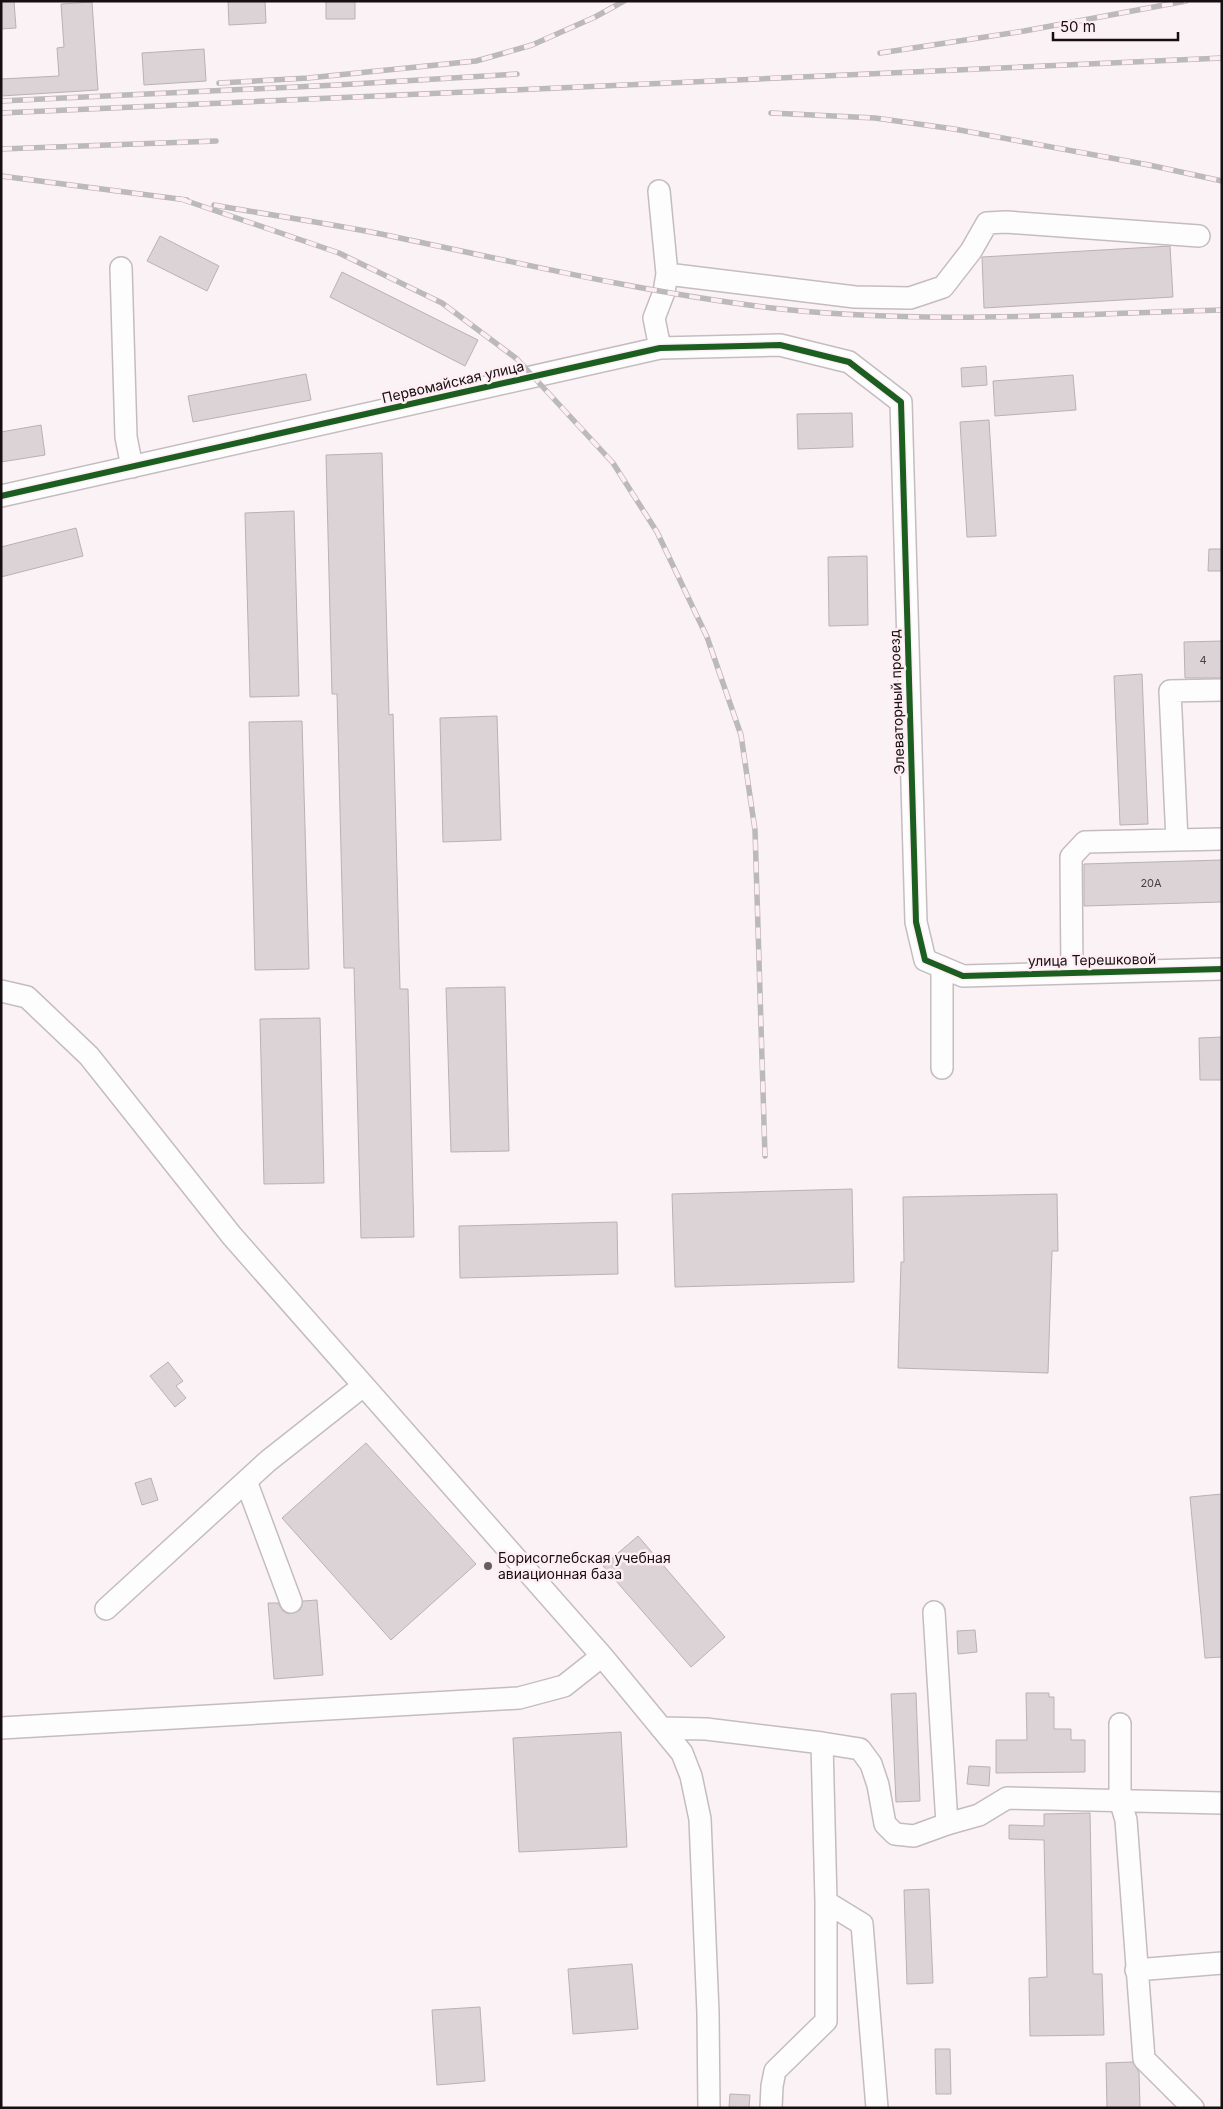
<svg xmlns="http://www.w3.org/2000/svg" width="1223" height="2109" font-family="Inter,sans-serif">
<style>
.building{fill:#dbd3d6;stroke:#b9b1b4}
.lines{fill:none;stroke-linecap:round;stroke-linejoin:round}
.minor-casing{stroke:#c5bcc0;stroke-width:24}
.minor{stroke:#fefdfe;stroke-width:21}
.rail-casing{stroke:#bcb9ba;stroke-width:5.5}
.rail{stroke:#feeef4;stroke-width:4;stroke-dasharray:11;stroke-linecap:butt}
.cycleway-casing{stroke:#feeef4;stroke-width:9}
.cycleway{stroke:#1b5e20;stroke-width:6}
.poi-dot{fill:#665e61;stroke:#feeef4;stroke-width:2}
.labels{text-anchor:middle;stroke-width:5;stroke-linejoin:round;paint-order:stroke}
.number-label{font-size:11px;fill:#473f42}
.street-label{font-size:14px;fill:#160e11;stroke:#feeef4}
.poi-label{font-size:14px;fill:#160e11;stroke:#feeef4;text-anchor:start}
</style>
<rect width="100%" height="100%" fill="#faf2f5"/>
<path class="building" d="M1,1H14L16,28L1,29Z
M228,1H265L266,23L229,25Z
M326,1H355V19H326Z
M92,2L98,90L1,96V79L59,76L57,48L64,47L61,4Z
M204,49L206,81L144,85L142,53Z
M160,236L219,266L207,291L147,261Z
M1170,246L1173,297L984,308L982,257Z
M342,272L478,340L465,366L330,297Z
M986,366L987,385L962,387L961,368Z
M306,374L311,400L193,422L188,396Z
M1073,375L1076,410L995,416L993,381Z
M852,413L853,447L798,449L797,414Z
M989,420L996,536L967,537L960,422Z
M41,425L45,455L1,462V432Z
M382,453L389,715L393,714L400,989H408L414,1237L361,1238L354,968H344L337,694H332L326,455Z
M294,511L299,696L250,697L245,513Z
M76,528L83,556L1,577V547Z
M1209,549H1222V571H1208Z
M867,556L868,625L829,626L828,557Z
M1222,641V678H1185L1184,642Z
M1142,674L1148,824L1120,825L1114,676Z
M497,716L501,840L443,842L440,718Z
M302,721L309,969L255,970L249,722Z
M1222,860V902L1084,906V864Z
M505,987L509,1151L451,1152L446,988Z
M320,1018L324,1183L264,1184L260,1019Z
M1222,1037V1080H1200L1199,1038Z
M852,1189L854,1282L675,1287L672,1194Z
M1057,1194L1058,1251H1052L1048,1373L898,1368L901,1262H904L903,1197Z
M617,1222L618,1274L460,1278L459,1226Z
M168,1362L183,1381L176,1386L186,1398L175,1407L150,1376Z
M366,1443L476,1564L391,1640L282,1518Z
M151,1478L158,1500L142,1505L135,1483Z
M1222,1494V1657L1205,1658L1190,1497Z
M638,1536L725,1637L691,1667L603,1566Z
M317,1600L323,1675L274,1679L268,1603H278L283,1611L289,1614L300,1610L303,1601Z
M975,1630L977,1652L958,1654L957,1631Z
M916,1693L920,1801L896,1802L891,1694Z
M1026,1693H1049V1697H1054V1729H1071V1740H1085V1772L996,1773V1740H1027Z
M621,1732L627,1847L519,1852L513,1738Z
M969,1766L990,1767L989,1786L967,1784Z
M1090,1813L1093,1974H1102L1104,2035L1030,2036L1029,1978L1047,1977L1044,1840L1009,1839V1825L1044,1826V1814Z
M929,1889L933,1983L907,1984L904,1890Z
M632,1964L638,2029L573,2034L568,1969Z
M480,2007L485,2081L437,2085L432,2010Z
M935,2049H950L951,2094H936Z
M1133,2062L1139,2072L1140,2108H1107L1106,2063Z
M730,2094L750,2095L749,2108L729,2107Z"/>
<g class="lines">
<defs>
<path id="minor" d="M659,191L667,274
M121,268L126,437L132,467
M660,348L654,318L664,292L667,274L855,297L910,298L943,287L971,251L987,223L1006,222L1199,236
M1,496L660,348L780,345L849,362L901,402L916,922L925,960L963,976L1222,969
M1222,690L1170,691L1177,840L1222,839
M942,967V1068
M1072,973L1071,857L1085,842L1177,840
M1,991L27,997L89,1056L232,1236L602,1656L682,1753L691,1776L700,1819L708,2013L709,2108
M246,1481L291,1602
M106,1609L268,1461L363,1386
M934,1612L947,1824
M1120,1724V1800L1126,1820L1144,2059L1193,2108
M1,1728L519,1698L564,1686L602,1656
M661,1728L706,1729L822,1743L826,1902V2021L775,2071L772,2086L771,2108
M822,1743L860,1749L871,1764L878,1785L885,1824L895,1834L914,1836L947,1824L979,1815L1007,1798L1222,1803
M826,1902L862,1924L877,2108
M1136,1970L1222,1963"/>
</defs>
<use href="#minor" class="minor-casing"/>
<use href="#minor" class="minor"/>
<defs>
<path id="rail" d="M880,53L1024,31L1186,1
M219,83L308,78L476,61L532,45L595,17L624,1
M1,101L337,85L517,74
M1,113L1222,58
M771,113L875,118L954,129L1149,165L1222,181
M1,149L216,141
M1,176L187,200
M181,199L339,253L442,303L517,359L613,463L657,532L707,637L741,735L755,830L765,1156
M214,205C270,215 326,223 381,234C511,261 640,292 772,308C921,325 1072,314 1222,310"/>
</defs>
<use href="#rail" class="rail-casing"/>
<use href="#rail" class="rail"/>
<defs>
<path id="cycleway" d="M1,496L660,348L780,345L849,362L901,402L916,922L925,960L963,976L1222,969"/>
</defs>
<use href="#cycleway" class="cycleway-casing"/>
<use href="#cycleway" class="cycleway"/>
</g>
<circle class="poi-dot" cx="488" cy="1566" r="5"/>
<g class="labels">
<g class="number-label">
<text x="1203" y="664">4</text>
<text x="1151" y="887">20А</text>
</g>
<g class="street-label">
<text transform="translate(453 382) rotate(-13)" y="5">Первомайская улица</text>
<text transform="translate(897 702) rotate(-92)" y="5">Элеваторный проезд</text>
<text transform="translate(1092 960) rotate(-1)" y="5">улица Терешковой</text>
</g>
<g class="poi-label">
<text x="498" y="1563">Борисоглебская учебная<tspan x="498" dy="16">авиационная база</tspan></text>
</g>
</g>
<rect width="1223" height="2109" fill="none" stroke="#160e11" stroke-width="5"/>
<path d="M1053 32v8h125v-8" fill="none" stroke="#160e11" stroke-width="2.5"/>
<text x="1060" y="32" font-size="15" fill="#160e11" stroke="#feeef4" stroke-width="4" paint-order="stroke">50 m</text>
</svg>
